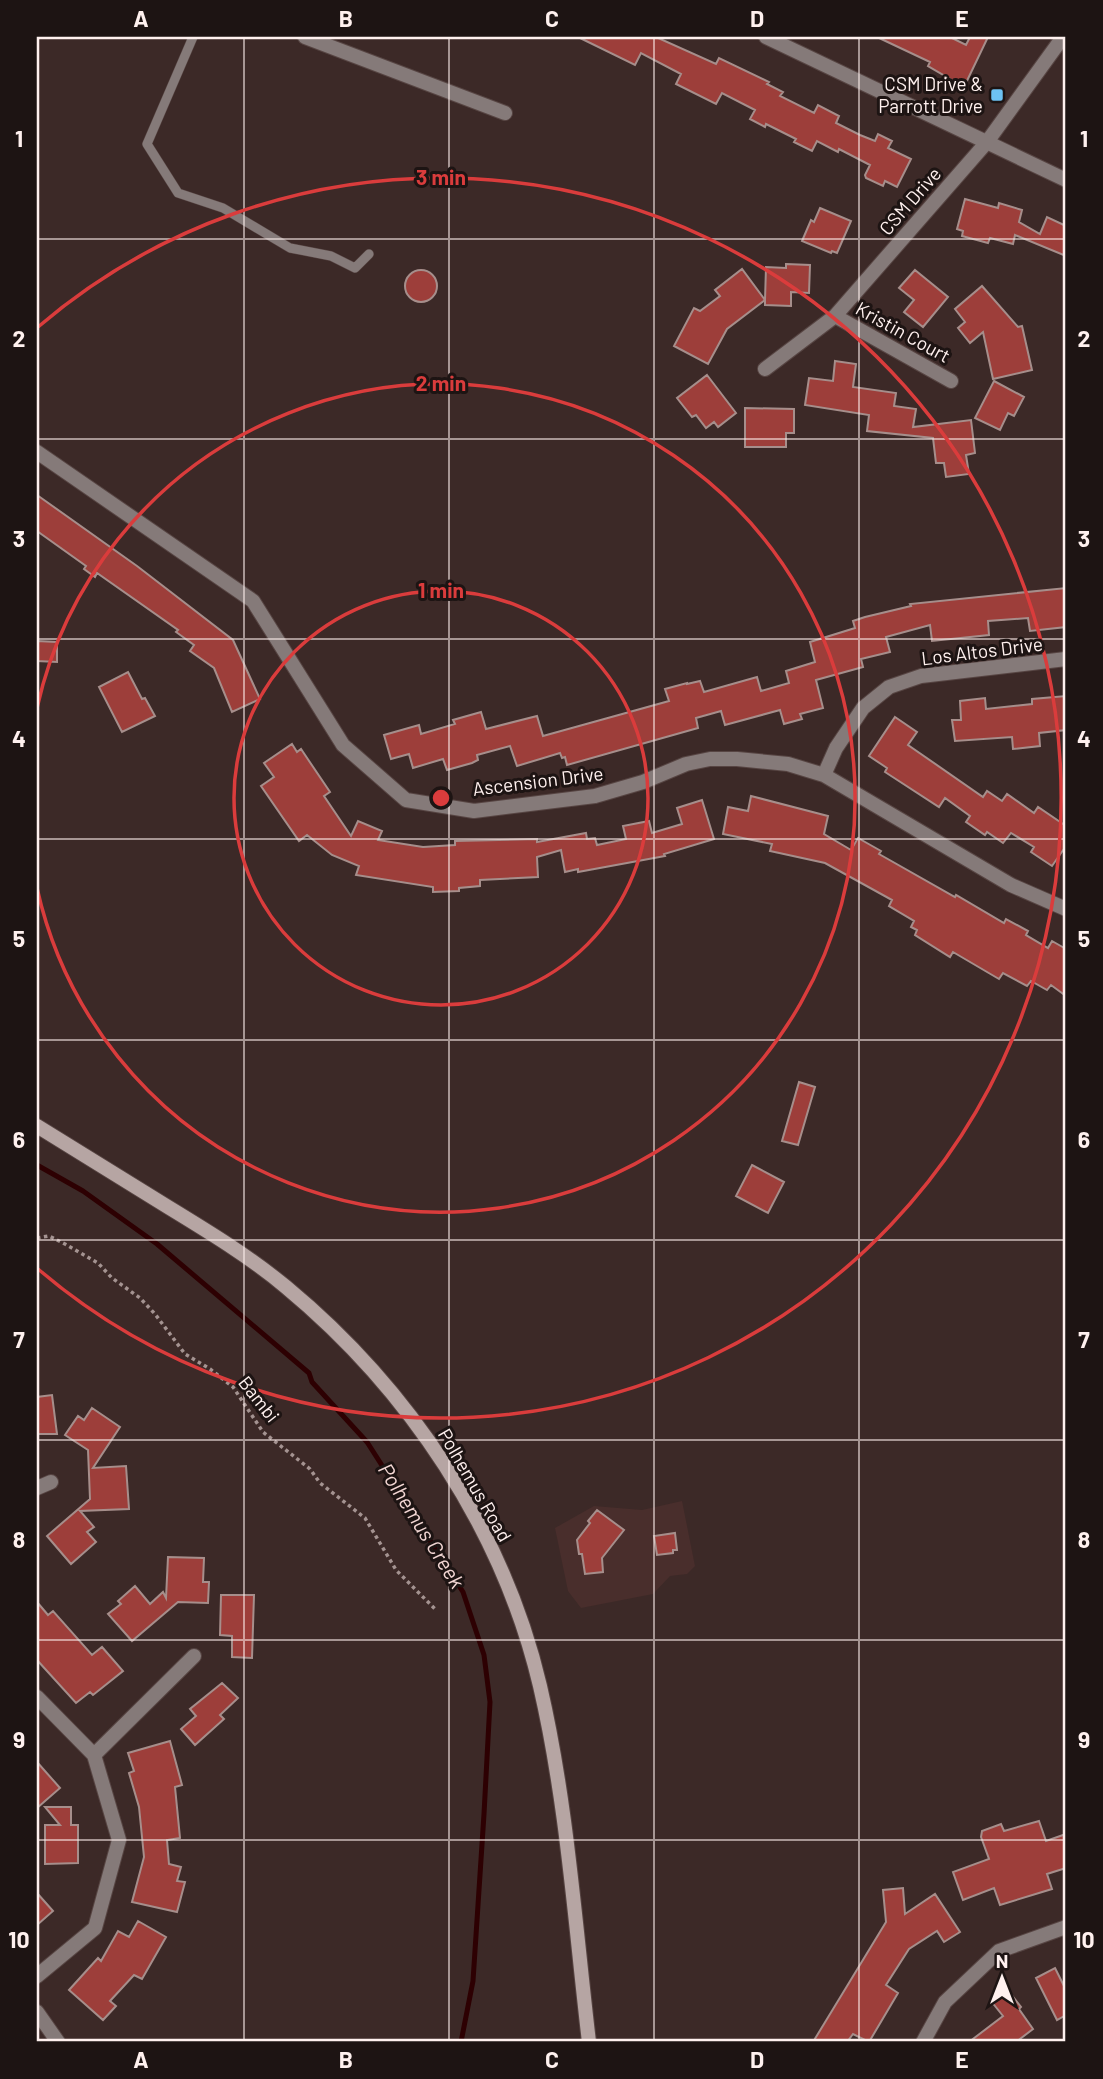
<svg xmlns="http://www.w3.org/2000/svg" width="1103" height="2079" font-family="Barlow,sans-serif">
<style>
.built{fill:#492e2c}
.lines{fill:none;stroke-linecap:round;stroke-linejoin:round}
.stream{stroke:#2d0002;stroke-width:5}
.building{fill:#9d3e3a;stroke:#a68e8b;stroke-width:2}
.service-casing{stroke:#574543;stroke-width:10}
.minor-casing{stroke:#574543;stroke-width:16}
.tertiary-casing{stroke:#574543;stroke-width:16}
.secondary-casing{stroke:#574543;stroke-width:16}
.path{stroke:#a49391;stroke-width:3.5;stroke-dasharray:3.5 3.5;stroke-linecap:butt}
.service{stroke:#857a79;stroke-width:9}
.minor{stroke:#857a79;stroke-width:14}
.tertiary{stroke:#857a79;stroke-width:14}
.secondary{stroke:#b6a5a3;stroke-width:14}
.grid{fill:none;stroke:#fff1ef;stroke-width:2;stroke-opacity:0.55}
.ring{fill:none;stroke:#da3c3c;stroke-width:3.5}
.poi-dot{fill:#6dc2f3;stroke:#1d1413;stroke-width:2.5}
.labels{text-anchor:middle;stroke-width:6;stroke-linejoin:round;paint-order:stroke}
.poi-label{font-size:19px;fill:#fff1ef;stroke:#1d1413;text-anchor:end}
.street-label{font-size:19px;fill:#fff1ef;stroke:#1d1413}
.water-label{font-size:21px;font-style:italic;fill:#f3d7d4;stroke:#1d1413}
.centre{fill:#da3c3c;stroke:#1d1413;stroke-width:3.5}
.ring-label{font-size:21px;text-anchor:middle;font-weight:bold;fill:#da3c3c;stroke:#1d1413;stroke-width:6;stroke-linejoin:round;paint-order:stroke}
.neatline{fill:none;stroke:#fff1ef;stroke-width:2.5}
.grid-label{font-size:23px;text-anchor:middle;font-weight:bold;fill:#fff1ef}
</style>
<rect width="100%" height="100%" fill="#3c2927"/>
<path class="built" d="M682,1501L695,1566L687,1574L670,1576L653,1594L581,1608L568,1591L555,1528L594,1506L642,1510Z"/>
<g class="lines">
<path class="stream" d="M37,1165L83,1191L157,1244L309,1373L312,1382L367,1442L463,1592L484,1655L490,1702L484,1814L473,1981L461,2042"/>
</g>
<path class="building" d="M578,37H656L716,64L719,58L769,82L767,84L783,92L780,96L814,113L818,105L839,116L836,123L860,135L875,141L878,134L892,141L888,148L911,159L897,187L885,181L883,186L866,178L865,175L870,165L839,149L838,152L817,141L812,151L794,142L796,139L766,124L765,127L750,119L755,110L722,93L716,104L676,84L681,74L641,53L635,65Z
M877,37H950L966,45L970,37H988L964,87L928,66L930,62Z
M965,199L998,208L999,203L1022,210L1019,222L1040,234L1047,217L1066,226V256L1015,235L1013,244L990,238L988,243L962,236L963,231L957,229Z
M820,208L851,221L837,253L832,251L831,253L802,241L811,220L814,222Z
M786,264L810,265L809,293L791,292V306L765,305V300L727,329L708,364L674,346L694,308L700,311L720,296L715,290L742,269L765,300L766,267L786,268Z
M405 286a16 16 0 1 1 32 0a16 16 0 1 1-32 0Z
M915,270L948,297L923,327L904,312L914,300L899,288Z
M982,286L1018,327L1022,326L1032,370L993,379L983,332L970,343L958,328L965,322L955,309Z
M835,361L856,364L853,387L896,393L894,406L916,409L913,427L971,420L975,453L966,455L969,474L946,477L944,463H936L933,438L867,431L869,415L805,405L809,378L833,381Z
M707,375L736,413L718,427L714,422L706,428L696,415L692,417L677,398Z
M994,381L1024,397L1014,416L1008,413L1000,430L975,418Z
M745,408L794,409V433H786V447H745Z
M37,495L137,566L233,640L260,699L232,712L214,668L190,651L194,645L176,632L178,630L97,573L95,577L84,569L86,566L37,531Z
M1066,588V627L1030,631L1028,618L988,621L989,635L932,641L930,625L886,637L890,652L861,659L863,667L816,680L823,708L800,714L802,719L784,724L780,710L725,725L721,711L696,718L698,728L567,765L565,757L562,758L560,753L517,766L510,746L477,755L478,760L472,763L447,770L443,759L413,768L409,754L391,759L384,735L419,725L421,734L455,724L453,720L481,712L486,729L537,716L543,736L669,701L665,689L687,683V684L700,681L704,692L757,677L761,691L789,683L786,671L815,662L810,642L855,628L853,621L865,617L911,606L910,604Z
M37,641L57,642V662L37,661Z
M128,672L142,699L145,698L155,716L122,732L99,687Z
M1066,696V730L1039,733L1040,746L1013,749L1012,737L955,741L952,720H961L960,701L985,698L986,709L1032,704V699Z
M895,717L917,732L908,745L983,797L987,791L1002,801L1007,794L1034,813L1038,807L1066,826V846L1052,866L1031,852L1034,847L1011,833L1003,843L987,832L985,835L966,822L970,816L945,798L939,807L885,772L887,768L869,756Z
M292,744L297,752L301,749L330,792L324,796L351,836L358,821L382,831L378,840L423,847L455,845V841L537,839V842L586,833L587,839L595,838L597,845L626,839L623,826L649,821L652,833L682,824L677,808L702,800L714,839L664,854L665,856L578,872V869L565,872L561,850L537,857L538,877L480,880V886L459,888V891L433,892V887L356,875L359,866L332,855L307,835L299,841L261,786L274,777L264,763Z
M751,796L828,816L824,834L851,850L858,838L881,851L879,854L955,897L956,895L1004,923L1006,919L1028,931L1026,935L1048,948L1052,941L1066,949V996L1051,985L1047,990L1031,981L1027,986L1003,973L999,979L953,952L950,957L915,935L917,930L911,927L914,921L889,906L892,900L825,863L770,851L772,844L723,834L728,807L748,811Z
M799,1082L815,1087L798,1145L782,1141Z
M752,1165L784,1182L768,1213L736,1196Z
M52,1395L57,1434H37V1397Z
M92,1408L120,1427L93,1468L126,1466L129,1509L80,1511L94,1527L87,1532L96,1542L71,1564L47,1536L90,1499L88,1450L65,1435L78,1416L84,1420Z
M597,1510L624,1530L602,1558L603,1572L585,1574L582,1554H579L577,1540L590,1523L588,1521Z
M675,1533L677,1550H673V1553L657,1555L654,1536Z
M168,1557L204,1558L203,1582H209L208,1603L178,1602L132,1641L108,1614L121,1604L118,1601L135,1586L150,1604L163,1592L166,1598Z
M221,1595H254L252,1658L232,1657V1636L220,1635Z
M37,1602L48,1615L53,1611L92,1655L102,1647L123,1671L93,1695L90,1692L76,1703L37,1660Z
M222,1683L238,1698L220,1715L224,1719L195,1745L181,1729L196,1716L190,1709Z
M170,1741L182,1785L175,1787L180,1838L167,1840L169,1864L181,1867L177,1881L185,1882L177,1912L132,1902L144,1857L139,1807L129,1773L134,1771L128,1753Z
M37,1762L60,1788L37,1808Z
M45,1807H71V1825H78V1863L45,1864V1825H60Z
M1039,1821L1046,1841L1066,1834V1868L1047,1874L1052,1889L1000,1905L994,1888L963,1900L953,1872L989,1859L981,1837L982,1831L1001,1824L1004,1831Z
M903,1888L905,1914L935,1894L960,1932L944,1942L937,1931L909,1949L886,1985L898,1993L869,2042L853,2034L847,2042H813L886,1922L883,1890Z
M37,1893L53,1911L37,1925Z
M138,1921L166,1937L142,1979L134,1975L110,2001L116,2006L103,2020L69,1990L98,1958L101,1961L118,1931L129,1937Z
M1055,1968L1066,1990V2015L1057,2020L1036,1978Z
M1007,1989L1021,2007L1019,2009L1033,2029L1016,2042H969L1003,2016L991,2001Z"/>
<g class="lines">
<defs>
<path id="service" d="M193,37L147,144L178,193L223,208L290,248L331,256L355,268L369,254"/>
<path id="minor" d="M305,37L505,113
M766,37L1066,180
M835,316L951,381
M765,369L835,316L987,142L1063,37
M37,452L253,601L343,745L406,800L474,811L595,796L643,782L686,764L710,759H737L788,764L824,775L1011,885L1066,909
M824,775L836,748L863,708L889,687L921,676L1066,659
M37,1488L51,1482
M37,1697L94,1755L119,1840L95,1928L37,1976
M94,1755L194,1656
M923,2042L945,2002L999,1951L1066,1927"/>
<path id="tertiary" d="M37,2012L58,2042"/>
<path id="secondary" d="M37,1126C81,1153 124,1180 168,1207C209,1232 250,1257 286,1287C409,1389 503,1529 540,1686C567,1802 575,1924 589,2042"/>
</defs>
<use href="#service" class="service-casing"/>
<use href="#minor" class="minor-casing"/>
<use href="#tertiary" class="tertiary-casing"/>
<use href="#secondary" class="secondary-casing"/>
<path class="path" d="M37,1238L49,1236L65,1244L98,1263L112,1278L140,1298L155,1314L185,1354L210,1369L233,1387L263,1432L310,1469L320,1483L365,1518L396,1570L436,1610"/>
<use href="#service" class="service"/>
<use href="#minor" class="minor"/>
<use href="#tertiary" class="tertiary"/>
<use href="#secondary" class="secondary"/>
</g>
<path class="grid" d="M244,37V2042M449,37V2042M654,37V2042M859,37V2042M37,239H1066M37,439H1066M37,639H1066M37,839H1066M37,1040H1066M37,1240H1066M37,1440H1066M37,1640H1066M37,1840H1066"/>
<g class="ring">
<circle cx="441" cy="798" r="207"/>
<path d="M37 708A414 414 0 1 1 37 888"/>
<path d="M38 327A620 620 0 1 1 38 1269"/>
</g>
<rect class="poi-dot" x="990" y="88" width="14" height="14" rx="3.5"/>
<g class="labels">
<g class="poi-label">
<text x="983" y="91">CSM Drive &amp;<tspan x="983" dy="22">Parrott Drive</tspan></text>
</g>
<g class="street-label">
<text transform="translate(910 201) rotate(-49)" y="7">CSM Drive</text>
<text transform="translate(903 332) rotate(29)" y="7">Kristin Court</text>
<text transform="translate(982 651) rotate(-7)" y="7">Los Altos Drive</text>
<text transform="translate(538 781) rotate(-7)" y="7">Ascension Drive</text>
<text transform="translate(259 1399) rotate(52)" y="7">Bambi</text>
<text transform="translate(475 1485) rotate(60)" y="7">Polhemus Road</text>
</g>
<g class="water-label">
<text transform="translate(421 1526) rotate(58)" y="7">Polhemus Creek</text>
</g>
</g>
<circle cx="441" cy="798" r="10" class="centre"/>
<g class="ring-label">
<text x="441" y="185">3 min</text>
<text x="441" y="391">2 min</text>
<text x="441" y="598">1 min</text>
</g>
<rect width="1103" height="2079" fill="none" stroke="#1d1413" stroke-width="77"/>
<g transform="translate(1002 1978)" stroke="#1d1413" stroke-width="5" paint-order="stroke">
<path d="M0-5L12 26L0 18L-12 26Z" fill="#fff1ef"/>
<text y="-10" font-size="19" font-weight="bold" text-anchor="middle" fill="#fff1ef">N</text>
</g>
<rect x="38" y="38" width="1026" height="2002" class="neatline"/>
<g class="grid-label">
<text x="141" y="27">A</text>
<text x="346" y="27">B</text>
<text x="552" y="27">C</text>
<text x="757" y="27">D</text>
<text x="962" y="27">E</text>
<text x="19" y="147">1</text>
<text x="1084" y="147">1</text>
<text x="19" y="347">2</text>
<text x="1084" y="347">2</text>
<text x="19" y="547">3</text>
<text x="1084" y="547">3</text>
<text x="19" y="747">4</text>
<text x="1084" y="747">4</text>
<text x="19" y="947">5</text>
<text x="1084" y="947">5</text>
<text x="19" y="1148">6</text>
<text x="1084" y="1148">6</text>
<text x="19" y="1348">7</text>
<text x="1084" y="1348">7</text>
<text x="19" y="1548">8</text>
<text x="1084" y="1548">8</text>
<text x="19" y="1748">9</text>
<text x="1084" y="1748">9</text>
<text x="19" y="1948">10</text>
<text x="1084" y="1948">10</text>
<text x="141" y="2068">A</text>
<text x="346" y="2068">B</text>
<text x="552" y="2068">C</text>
<text x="757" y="2068">D</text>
<text x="962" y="2068">E</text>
</g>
</svg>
